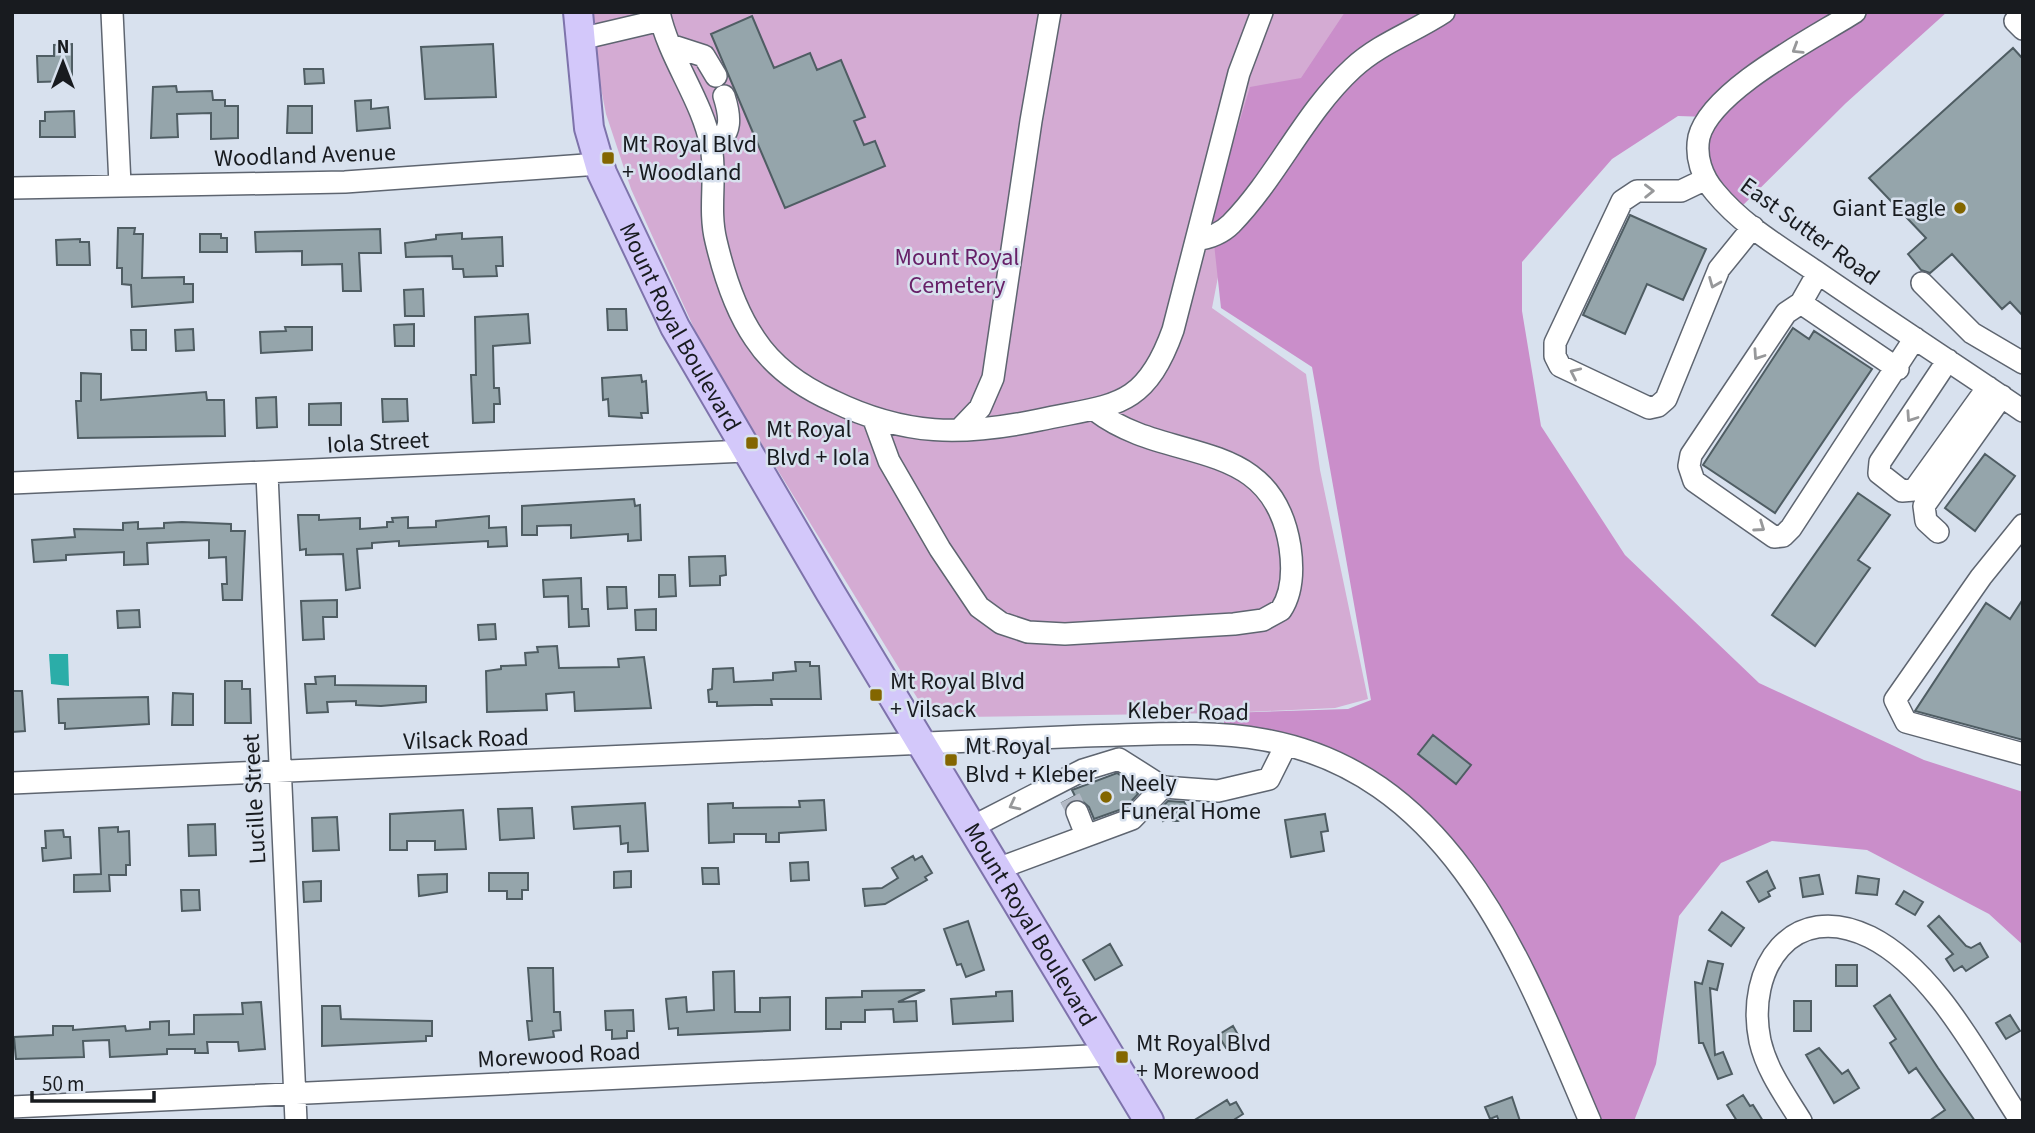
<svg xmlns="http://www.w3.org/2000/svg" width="2035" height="1133" font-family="'Source Sans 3',sans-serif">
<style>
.green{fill:#d4abd3}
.forest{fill:#ca8eca}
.water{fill:#2bada8}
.building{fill:#95a5ab;stroke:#4f5d63;stroke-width:2}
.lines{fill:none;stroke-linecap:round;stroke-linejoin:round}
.minor-tunnel{stroke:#b2b9c5;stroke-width:21;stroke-dasharray:21 10;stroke-linecap:butt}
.minor-casing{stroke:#5e6570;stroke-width:24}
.major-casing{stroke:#7e73ab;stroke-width:32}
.minor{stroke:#fff;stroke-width:21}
.major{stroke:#d3c8fa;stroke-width:28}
.oneway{stroke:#97989a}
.poi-dot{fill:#836600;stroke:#d8e1ee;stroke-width:2.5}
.labels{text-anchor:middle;stroke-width:5;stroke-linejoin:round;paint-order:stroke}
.poi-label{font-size:24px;fill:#181b1f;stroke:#d8e1ee;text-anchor:start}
.street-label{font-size:24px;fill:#181b1f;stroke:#d8e1ee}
.park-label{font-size:24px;fill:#672068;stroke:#d8e1ee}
</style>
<rect width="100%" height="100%" fill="#d8e1ee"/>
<path class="green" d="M593,12H1475L1225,241L1212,308L1306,374L1320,470L1368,699L1335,708L1224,713L962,717L924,709L703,348L631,189L606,114L597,68Z"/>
<path class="forest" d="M1345,12H1947L1846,103L1735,213L1706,179L1708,117L1678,116L1612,159L1522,262V311L1541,426L1625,555L1759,683L1924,760L2023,792V945L1989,914L1867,850L1772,841L1721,863L1679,916L1656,1064L1634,1121H1590L1489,907L1378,787L1224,735V713L1348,709L1371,700L1312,367L1221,308L1211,216L1250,87L1301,78Z"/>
<path class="water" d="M49,654H68L69,686L51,684Z"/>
<path class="building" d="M752,16L774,68L810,53L817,70L841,60L865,117L854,121L864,145L875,141L885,166L785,208L711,34Z
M72,44V81L38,82L37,56H54V45Z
M493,44L496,97L425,99L421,47Z
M2013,48L2023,59V316L2010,302L2002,309L1952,254L1930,273L1921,270L1908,254L1926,238L1869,178Z
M304,69H323L324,83L305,84Z
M176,86L177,92L212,91L213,100H225V106H238V138L211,139V113L177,114L178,137L151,138L153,87Z
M371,100V109L388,107L390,128L357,131L355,101Z
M288,106H312V133H287Z
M74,111L75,137H40V121H45V112Z
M1630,215L1706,249L1683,300L1647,284L1625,334L1583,315Z
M118,228H135L134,234H143L142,278L184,277V284H193V302L132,307L131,285L122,284V268H117Z
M380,229L381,253H359L361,291H343L342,264L302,265V251L256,252L255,232Z
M462,233V239L502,237L503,266H496L497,276L464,277L463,269H453L452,256L406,257L405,243L436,239V235Z
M200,234H221V238H227V252H200Z
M80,239V242H89L90,265H57L56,240Z
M423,289L424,316H405L404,290Z
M607,309H626L627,330H608Z
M528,314L530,343L493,346L494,388H499L500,404H494V422L473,423L471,375H476L475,317Z
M414,324V346H395L394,325Z
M285,327H312V350L261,353L260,332L286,331Z
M1793,328L1809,339L1814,331L1872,369L1775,513L1703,465Z
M193,329L194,350L176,351L175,330Z
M131,330H146V350H132Z
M81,373L101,374V400L206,392L207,400H224L225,436L78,438L76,401H81Z
M641,375L642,382L646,381L648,413H641L642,418L609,416L608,399L603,400L602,378Z
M276,397L277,427L257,428L256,398Z
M382,399H407L408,421L383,422Z
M341,403V425H309V404Z
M1985,454L2015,476L1975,531L1945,508Z
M1858,493L1890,515L1858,560L1870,568L1815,646L1772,615Z
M634,499L635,506L640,505L641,540L628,541V534L571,538V525L537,526V535H522V506Z
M298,515H319V520L360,518V529L387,527V522H393L392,518L408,517V528L436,527V521L489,516V528L506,527L507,546L488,547V541L399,546V541L372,543V548L357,549L360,588L346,590L343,554L306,555V549L300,550Z
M138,522V529L164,528V523L182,522L231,524V531H245L242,600H223L222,584H227L226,557L209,558V540L147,543L148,564L124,565V552L66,555V560L34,562L32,540L75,537L74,529L123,530V523Z
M725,556L726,575L720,576V585L690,586L689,557Z
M659,575H675L676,596L659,597Z
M581,578L582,609H588L589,626L569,627L568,596L544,597L543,580Z
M607,587H626L627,608L608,609Z
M2023,599V740L1915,711L1986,603L2010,619Z
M337,600V617H323L324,639L303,640L301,601Z
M656,609V630H636L635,610Z
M139,610L140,627L118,628L117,611Z
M495,624L496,639L479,640L478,625Z
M557,646L559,668L619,667L618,659L644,657L651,708L575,711L574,692L546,694L547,710L487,712L486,671L501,669V666L526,665L525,653L538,652L537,647Z
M795,662H810V666H819L821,699H771L772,705H755L717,706V702H709L708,690L712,689L713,669L733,668L734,682L773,680V673L796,671Z
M335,676V685L426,686V702L381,706L356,705V701L327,702L328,712L307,713L305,684H316L315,677Z
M225,681H242V689H250L251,723H225Z
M12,691H22L25,731L12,732Z
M173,693L193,694V725H172Z
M148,697L149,724L65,729V723H59L58,699Z
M1433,735L1471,765L1456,784L1418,754Z
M1117,773L1130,782L1138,794L1125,808L1094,819L1089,807L1080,799L1072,800L1065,808L1062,803L1075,796L1072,790Z
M824,800L826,830L779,833V842H766V834H734V842L709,843L708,804L733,803V808L800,807L799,801Z
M1168,801L1184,802L1191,814L1178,821H1173L1170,817L1163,821L1158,811Z
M645,803L648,851L628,852V843L621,844L620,826L574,829L572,807Z
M532,808L534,838L500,840L498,809Z
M463,810L466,849L435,850V841H407V850H390V814Z
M1325,814L1328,831L1321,832L1324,851L1291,857L1285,820Z
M337,817L339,850L313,851L312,818Z
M215,824L216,855L189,856L188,825Z
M118,827V832L129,831L130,865H126V875H109L110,891L74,892V875L101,874L99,828Z
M63,830L64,837H70L71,858L43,861L42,848H46L45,831Z
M913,856L915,860L922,856L932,873L925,877L927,880L885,904L865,906L863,889L882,888L898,878L892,868Z
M808,862L809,880L791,881L790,863Z
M702,868H718L719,884H703Z
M631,871V887L614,888V872Z
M1767,871L1775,888L1768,892L1770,896L1759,902L1747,882Z
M489,873H528V890H522V899H507V891H489Z
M447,874V892L419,896L418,875Z
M1819,875L1823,894L1803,897L1800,878Z
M1858,876L1879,879L1877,895L1856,893Z
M321,881V901L304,902L303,882Z
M181,890H199L200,910L182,911Z
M1904,891L1923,902L1915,915L1896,904Z
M1722,912L1744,928L1731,946L1709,930Z
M1939,916L1966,946L1971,948L1980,943L1988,957L1966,971L1962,966L1954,971L1946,959L1953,954L1928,926Z
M968,921L984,970L966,977L961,964L957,965L944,929Z
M1110,944L1122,965L1095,980L1083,960Z
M1708,961L1723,964L1717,990L1710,988L1715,1055L1723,1052L1732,1074L1718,1079L1703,1043H1699L1695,982L1702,984Z
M1836,965H1857V986H1836Z
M528,968H553L554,1012H560L561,1030L553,1031L554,1037L529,1040L527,1021H532Z
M734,971L735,1012H760V998L790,997V1030L678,1035V1028L669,1029L666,999L686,997L687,1012L714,1010L713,972Z
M925,990L898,1002L916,1001L917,1021L894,1022L893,1009L865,1010V1022H841V1029H826V998L862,997V991Z
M1012,991L1013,1021L953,1024L951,999L996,996V992Z
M1890,995L1938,1068L1975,1121H1929L1945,1110L1916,1068L1909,1073L1890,1043L1896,1039L1874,1006Z
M1794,1001H1811V1031H1794Z
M261,1002L265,1049L239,1051L238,1042H207L208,1053H195V1049H167V1054L110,1057L109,1040L83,1041L84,1057L16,1059L14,1037L53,1035V1026H73V1030L125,1026L126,1031L150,1029V1022L169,1021V1035L194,1034V1015L243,1014L242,1003Z
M322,1006H340L341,1019L432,1021V1036H426V1041L322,1046Z
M633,1010L634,1031H627V1038L612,1039V1030H606L605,1011Z
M2010,1015L2020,1031L2006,1039L1996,1023Z
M1233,1026L1241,1040L1226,1048L1218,1035Z
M1819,1048L1842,1074L1848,1070L1859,1088L1834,1103L1806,1055Z
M1743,1095L1750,1106L1753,1105L1763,1121H1737L1727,1105Z
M1512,1097L1520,1121H1499L1497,1116L1490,1119L1485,1107Z
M1227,1100L1230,1105L1236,1102L1243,1114L1232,1121H1193Z"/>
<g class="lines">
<path class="minor-tunnel" d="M1070,798L1077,812"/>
<defs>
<path id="minor" d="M112,12L120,185
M659,12C669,59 702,99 711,146C717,177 708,209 716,241C724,275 735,310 755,339C774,368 802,387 833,401C905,436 962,436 1039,420C1112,404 1144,411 1173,330L1239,73L1262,12
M1855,12C1814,38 1711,90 1699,137C1695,157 1702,177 1715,192C1742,225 1780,247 1815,271C1883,318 1954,364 2023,411
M2015,21L2023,29
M580,39L661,20
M670,45L704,56L716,76
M711,144C734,136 730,115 724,96
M1706,179L1681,191H1637L1622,201L1555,343V356L1560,366L1649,408L1658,406L1666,399L1719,269L1753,227
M12,188L345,182L599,164
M1198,239C1209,239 1223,232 1231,224C1277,177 1304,113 1353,68C1380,43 1414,32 1444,12
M1818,273L1801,303L1786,313L1691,455L1689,466L1694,481L1774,537L1783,536L1791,528L1915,338
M1922,283L1972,333L2023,363
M1801,303L1898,369
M1948,360L1880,462L1879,473L1902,491L1914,490L1988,387
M874,420L889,461L940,549L979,607L1001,623L1028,632L1065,634L1234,624L1263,620L1281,610C1293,592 1293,568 1290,547C1272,433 1168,466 1096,411
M959,430L980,408L993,378L1031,121L1050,12
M267,474L296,1121
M12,483L746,451
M2023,525L1981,577L1895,700L1906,722L2023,754
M1938,532L1926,521L1924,506L2002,396
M12,783L1085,736C1145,735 1206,729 1265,740C1455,775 1523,965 1590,1121
M1077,812L1086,835
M972,827L1083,770L1119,759L1163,787L1218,791L1269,779L1286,745
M997,869L1132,819L1163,787
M12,1107L1109,1055
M1801,1121C1785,1095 1767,1071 1760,1041C1745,968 1792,899 1870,937C1936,970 1981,1061 2021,1121"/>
<g id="major">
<path id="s1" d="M578,12L589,128L602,173L675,327L830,592L1149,1121"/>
</g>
</defs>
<use href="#minor" class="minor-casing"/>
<use href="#major" class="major-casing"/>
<use href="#minor" class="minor"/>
<use href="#major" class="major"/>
</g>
<defs><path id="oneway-chevron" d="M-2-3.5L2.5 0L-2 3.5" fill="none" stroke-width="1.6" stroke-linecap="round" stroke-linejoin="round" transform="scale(1.75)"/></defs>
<g class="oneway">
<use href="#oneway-chevron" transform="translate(1797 49) rotate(148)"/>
<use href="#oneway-chevron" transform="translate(1649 191) rotate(-1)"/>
<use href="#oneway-chevron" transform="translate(1714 283) rotate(112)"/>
<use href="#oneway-chevron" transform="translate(1758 355) rotate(124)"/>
<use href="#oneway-chevron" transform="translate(1575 373) rotate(-155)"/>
<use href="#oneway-chevron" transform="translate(1911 417) rotate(124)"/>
<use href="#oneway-chevron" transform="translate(1760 527) rotate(35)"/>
<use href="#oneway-chevron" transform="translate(1014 805) rotate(153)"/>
</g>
<g class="poi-dot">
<rect x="601" y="151" width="14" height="14" rx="3.5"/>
<circle cx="1960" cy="208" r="7"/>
<rect x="745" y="436" width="14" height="14" rx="3.5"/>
<rect x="869" y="688" width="14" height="14" rx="3.5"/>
<rect x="944" y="753" width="14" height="14" rx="3.5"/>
<circle cx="1106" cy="797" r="7"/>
<rect x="1115" y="1050" width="14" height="14" rx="3.5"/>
</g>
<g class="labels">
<g class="poi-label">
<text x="622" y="152">Mt Royal Blvd<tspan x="622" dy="28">+ Woodland</tspan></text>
<text x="1946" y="216" text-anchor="end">Giant Eagle</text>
<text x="766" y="437">Mt Royal<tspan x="766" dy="28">Blvd + Iola</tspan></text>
<text x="890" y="689">Mt Royal Blvd<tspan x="890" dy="28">+ Vilsack</tspan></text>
<text x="965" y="754">Mt Royal<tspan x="965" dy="28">Blvd + Kleber</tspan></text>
<text x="1120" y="791">Neely<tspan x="1120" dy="28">Funeral Home</tspan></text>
<text x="1136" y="1051">Mt Royal Blvd<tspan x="1136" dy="28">+ Morewood</tspan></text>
</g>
<g class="street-label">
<text transform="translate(305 155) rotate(-2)" y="8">Woodland Avenue</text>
<text transform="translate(1810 231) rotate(36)" y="8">East Sutter Road</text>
<text dy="8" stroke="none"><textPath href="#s1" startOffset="336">Mount Royal Boulevard</textPath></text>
<text transform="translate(378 442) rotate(-3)" y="8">Iola Street</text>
<text transform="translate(1188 711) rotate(1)" y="8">Kleber Road</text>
<text transform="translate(466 739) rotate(-2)" y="8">Vilsack Road</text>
<text transform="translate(254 799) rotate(-93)" y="8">Lucille Street</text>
<text dy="8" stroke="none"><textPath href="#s1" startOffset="1029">Mount Royal Boulevard</textPath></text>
<text transform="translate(559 1055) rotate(-3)" y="8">Morewood Road</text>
</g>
<g class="park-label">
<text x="957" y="265">Mount Royal<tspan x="957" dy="28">Cemetery</tspan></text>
</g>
</g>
<rect width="2035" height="1133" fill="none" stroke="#181b1f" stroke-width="28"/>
<g transform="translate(63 63)" stroke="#d8e1ee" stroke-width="5" paint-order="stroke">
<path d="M0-5L12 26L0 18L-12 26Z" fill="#181b1f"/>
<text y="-10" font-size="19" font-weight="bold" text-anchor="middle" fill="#181b1f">N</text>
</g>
<path d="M32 1091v10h122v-10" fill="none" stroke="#181b1f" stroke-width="3.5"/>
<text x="42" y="1091" font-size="21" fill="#181b1f" stroke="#d8e1ee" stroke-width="5" paint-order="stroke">50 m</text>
</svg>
